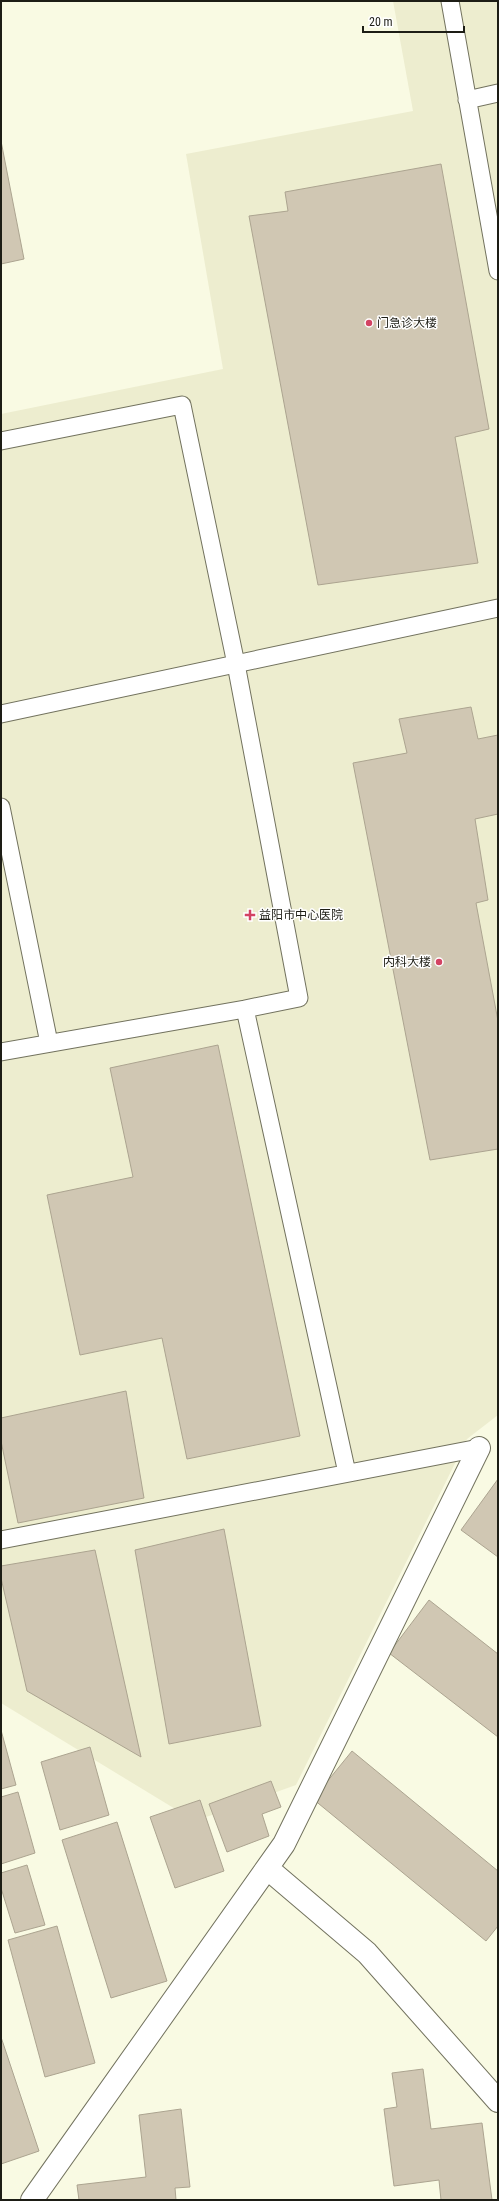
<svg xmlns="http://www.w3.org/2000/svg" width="499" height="2201" font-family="'Roboto Condensed','Noto Sans SC',sans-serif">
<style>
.built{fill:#ededcf}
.building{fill:#d0c7b3;stroke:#aca490}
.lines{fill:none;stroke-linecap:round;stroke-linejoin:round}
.service-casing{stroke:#72725e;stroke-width:19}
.minor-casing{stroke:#72725e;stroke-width:24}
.service{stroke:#fff;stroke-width:17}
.minor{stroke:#fff;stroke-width:22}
.poi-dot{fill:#d34363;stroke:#fff;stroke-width:1.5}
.labels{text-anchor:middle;stroke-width:3;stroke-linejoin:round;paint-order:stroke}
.poi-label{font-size:12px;fill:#1d1d15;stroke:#fff;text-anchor:start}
</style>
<rect width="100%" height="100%" fill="#f9fae3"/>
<path class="built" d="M393,1H498V1415L467,1439L296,1785L195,1821L1,1703V414L223,369L186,154L413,111Z"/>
<path class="building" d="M1,141L24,259L1,264Z
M441,164L489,429L455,437L478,563L318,585L249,216L288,211L285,192Z
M471,707L478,739L498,735V814L475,819L488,900L476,903L498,1021V1149L430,1160L353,763L407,753L399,719Z
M218,1045L300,1436L187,1459L162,1338L80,1355L47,1195L133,1177L110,1068Z
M126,1391L144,1498L18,1523L1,1441V1418Z
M498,1479V1557L461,1530Z
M224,1529L261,1726L169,1744L135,1550Z
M95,1550L141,1757L27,1691L1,1578V1566Z
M429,1600L498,1654V1737L389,1653Z
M1,1730L16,1785L1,1789Z
M90,1747L109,1815L60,1830L41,1762Z
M352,1751L498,1871V1926L486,1941L313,1799Z
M271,1781L281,1807L262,1814L269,1836L227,1852L209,1804Z
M18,1792L35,1853L1,1864V1797Z
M200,1800L224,1871L175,1888L150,1817Z
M117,1822L167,1981L111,1998L62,1840Z
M27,1865L45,1925L15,1933L1,1888V1873Z
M57,1926L95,2063L45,2077L8,1940Z
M1,2037L39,2151L1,2164Z
M423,2069L431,2129L482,2123L492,2200H441L439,2180L394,2186L384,2109L397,2107L392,2073Z
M181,2109L190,2187L175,2188L176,2200H79L77,2185L146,2177L139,2115Z"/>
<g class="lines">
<defs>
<path id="service" d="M450,1L498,271
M467,100L498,93
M1,441L182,405L236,664L299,998L245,1009
M1,714L498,608
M1,807L49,1043
M1,1052L245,1009L347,1473
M1,1540L479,1448"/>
<path id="minor" d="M267,1868L367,1953L498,2101
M32,2200L284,1844L479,1448"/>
</defs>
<use href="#service" class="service-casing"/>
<use href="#minor" class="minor-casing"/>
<use href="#service" class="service"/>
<use href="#minor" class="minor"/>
</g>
<g class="poi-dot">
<circle cx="369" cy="323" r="4"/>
<path d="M248 909h4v4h4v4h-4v4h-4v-4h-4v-4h4z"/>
<circle cx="439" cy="962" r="4"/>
</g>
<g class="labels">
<g class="poi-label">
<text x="377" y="327">门急诊大楼</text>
<text x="259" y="919">益阳市中心医院</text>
<text x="431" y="966" text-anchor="end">内科大楼</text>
</g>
</g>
<rect width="499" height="2201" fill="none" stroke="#1d1d15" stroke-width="4"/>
<path d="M363 26v6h101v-6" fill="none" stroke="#1d1d15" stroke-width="2"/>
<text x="369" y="26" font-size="12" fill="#1d1d15" stroke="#ffffff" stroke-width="3" paint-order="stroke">20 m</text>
</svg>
